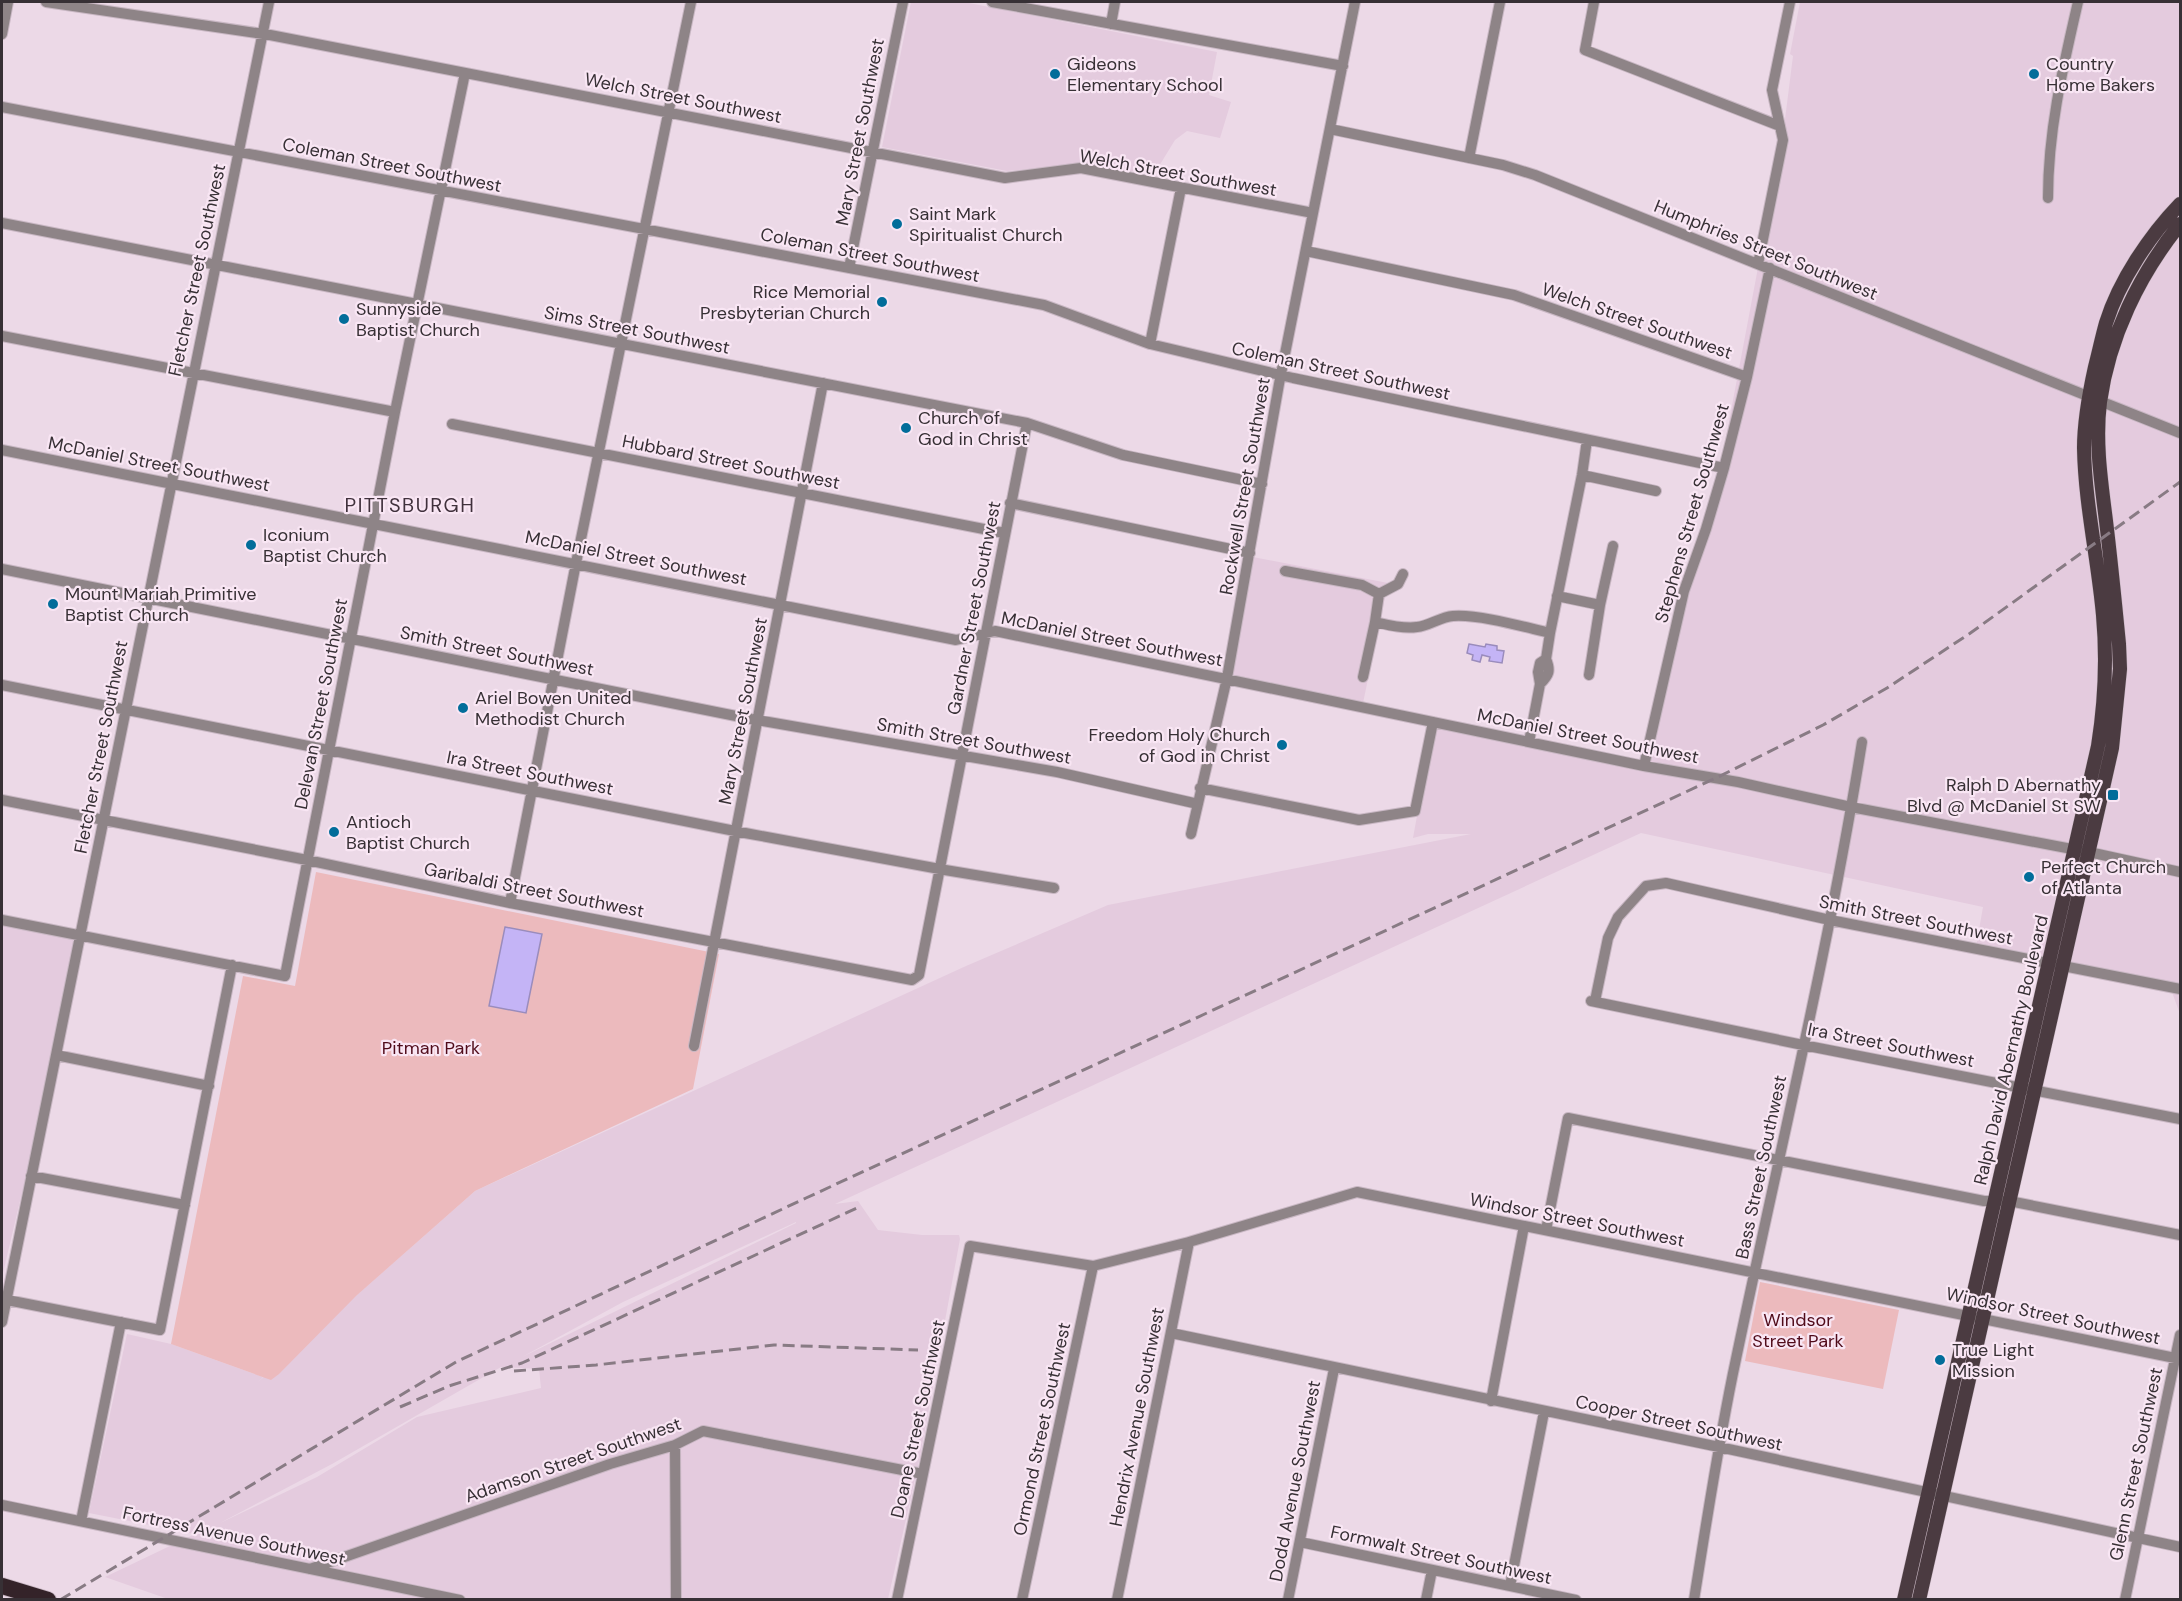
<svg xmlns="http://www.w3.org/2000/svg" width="2182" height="1601" font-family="'DM Sans',sans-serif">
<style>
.built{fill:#e4cbde;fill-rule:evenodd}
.green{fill:#ecbabd}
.water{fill:#c4b4f6;stroke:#9a8cbc;stroke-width:1.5}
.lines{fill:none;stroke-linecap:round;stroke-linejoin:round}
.minor-casing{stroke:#c8b7c3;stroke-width:12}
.major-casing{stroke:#c8b7c3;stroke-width:15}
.highway-casing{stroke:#c8b7c3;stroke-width:18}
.minor{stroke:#8e8487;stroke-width:10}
.major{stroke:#4b3b41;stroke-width:14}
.highway{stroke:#342329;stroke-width:16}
.rail{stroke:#887b84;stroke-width:3;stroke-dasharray:12 6;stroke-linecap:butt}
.poi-dot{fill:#026d9a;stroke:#f9e6f4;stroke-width:2}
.labels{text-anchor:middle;stroke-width:4.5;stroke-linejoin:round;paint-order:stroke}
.poi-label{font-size:18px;fill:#373035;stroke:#f9e6f4;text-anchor:start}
.street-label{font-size:18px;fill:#373035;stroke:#f9e6f4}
.park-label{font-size:18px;fill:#500b1a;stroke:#f9e6f4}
.neighbourhood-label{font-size:20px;letter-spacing:1.5px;fill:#40313c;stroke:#f9e6f4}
</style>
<rect width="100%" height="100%" fill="#ecd9e7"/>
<path class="built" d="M911,2H964L1217,52L1209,95L1231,102L1220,138L1187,131L1175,140L1156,171H1126L1082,164L1007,171L882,147Z
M1800,2H2180V1014L2169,984L1975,953L1983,907L1641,833L835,1204L858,1201L878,1230L922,1235H959L960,1239L920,1457L888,1599H168L105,1577L195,1534L89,1513L127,1334L171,1344L263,1377L258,1382L475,1191L966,966L1108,905L1471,834H1428L1413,838L1435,717L1639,762L1657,708L1721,464L1783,135L1793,56L1790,54ZM796,1222V1223L522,1357L623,1302ZM501,1367L539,1369L541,1388L417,1417L317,1477L220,1523L332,1464Z
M1248,556L1388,583L1363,703L1224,676Z
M2,915L84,931L2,1277Z"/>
<path class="green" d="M316,872L719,954L693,1089L475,1191L356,1296L279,1374L271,1380L171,1344L243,976L295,986Z
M1760,1282L1899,1310L1883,1389L1745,1361Z"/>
<path class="water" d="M1469,644L1485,647L1486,644L1497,646V650L1504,651L1502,663L1489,661L1490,657L1482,655L1480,662L1472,660L1473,655L1467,653Z
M505,927L542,934L526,1013L489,1006Z"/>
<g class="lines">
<defs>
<path id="minor" d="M46,2L270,35L1005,178L1081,168L1313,213
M992,2L1343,66
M1594,2L1585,50L1780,126
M1111,24L1115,2
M2,34L8,2
M2,107L1044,305L1150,344L1293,378L1724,468
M1330,129L1503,165L1535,175L2180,433
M1469,158L1500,2
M2048,198C2048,130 2063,67 2078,2
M2,223L1027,423L1123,455L1262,484
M1306,251L1514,295L1747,377
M1758,264L1783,140L1772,90L1790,2
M849,268L903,2
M2,336L395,412
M1150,344L1181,188
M452,424L1004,533
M2,450L956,640L995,631L1644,766L1738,782L1851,807L2098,854L2180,872
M1582,475L1656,491
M1010,503L1250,553
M2,569L751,719L1057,772L1198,804
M1285,571L1362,585L1379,594
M1403,574L1398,584L1379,594L1375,622C1388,625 1403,629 1417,627C1429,626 1440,617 1453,616C1479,614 1524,627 1550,633L1582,475L1587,440
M1557,596L1600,605
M1546,659L1550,633
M1589,675L1600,605L1613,546
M1363,677L1375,622
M1540,684C1549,675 1551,671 1546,659
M2,685L745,833L945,870L1054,888
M1529,742L1540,684L1538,672L1540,663L1546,659
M1644,766L1684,591L1706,529L1724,468L1747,377L1770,268
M1200,788L1359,820L1415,811L1433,722
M2,800L307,860L510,903L912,980L919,975L1027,423
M1191,834L1227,678L1279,384L1355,2
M510,903L576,563L691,2
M2,920L285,976L395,412L465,73
M1591,1001L1803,1045L2180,1119
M1595,1001L1608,938L1618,917L1646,886L1666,883L1830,920L2180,989
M694,1046L823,383
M56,1055L209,1086
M31,1176L185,1205
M1546,1230L1568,1118L1984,1201H2009L2180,1235
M2,1299L160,1330L232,965
M2,1322L269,2
M1171,1333L1719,1447L2180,1547
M1491,1401L1524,1226
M675,1445L676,1600
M2,1505L460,1600
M81,1521L121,1322
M1300,1542L1576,1600
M310,1569L610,1464L675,1445L703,1431L923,1474
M1510,1586L1544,1412
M897,1600L970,1246L1093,1266L1189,1242L1357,1192L2180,1359
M1022,1600L1093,1266
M1117,1600L1189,1242
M1288,1600L1334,1369
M1426,1600L1432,1570
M1694,1600C1707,1519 1719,1438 1736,1359C1779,1153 1829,949 1862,742
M2125,1600L2180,1335"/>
<path id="major" d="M1904,1600L2098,746C2105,702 2107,659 2103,615C2098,559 2085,504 2084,448C2084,420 2089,394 2095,367C2099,352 2102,337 2106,323C2119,281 2150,235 2180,204
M1919,1600L2112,748L2120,669L2119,644C2115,603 2111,562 2106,521C2101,481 2095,441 2100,402C2109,337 2139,275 2180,224"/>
<path id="highway" d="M2,1586L48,1600"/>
</defs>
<use href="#minor" class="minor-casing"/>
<use href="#major" class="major-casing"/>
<use href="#highway" class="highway-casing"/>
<use href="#minor" class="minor"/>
<use href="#major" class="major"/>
<use href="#highway" class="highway"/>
<path class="rail" d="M514,1371L596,1365L774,1345L918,1350
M400,1407L449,1386L522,1363L857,1208
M60,1600L456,1362L806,1198L1716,778L1823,725L1887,688L1969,634L2180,482"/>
</g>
<g class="poi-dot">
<circle cx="1055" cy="74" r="6"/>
<circle cx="2034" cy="74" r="6"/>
<circle cx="897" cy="224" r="6"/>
<circle cx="882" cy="302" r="6"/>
<circle cx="344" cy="319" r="6"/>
<circle cx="906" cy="428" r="6"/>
<circle cx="251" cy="545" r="6"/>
<circle cx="53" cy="604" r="6"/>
<circle cx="463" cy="708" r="6"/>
<circle cx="1282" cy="745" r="6"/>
<rect x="2107" y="789" width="12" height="12" rx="3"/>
<circle cx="334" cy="832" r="6"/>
<circle cx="2029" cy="877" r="6"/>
<circle cx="1940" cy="1360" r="6"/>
</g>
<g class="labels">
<g class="poi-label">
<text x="1067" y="70">Gideons<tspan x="1067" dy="21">Elementary School</tspan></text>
<text x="2046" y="70">Country<tspan x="2046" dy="21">Home Bakers</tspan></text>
<text x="909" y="220">Saint Mark<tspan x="909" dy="21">Spiritualist Church</tspan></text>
<text x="870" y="298" text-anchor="end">Rice Memorial<tspan x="870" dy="21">Presbyterian Church</tspan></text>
<text x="356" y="315">Sunnyside<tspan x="356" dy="21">Baptist Church</tspan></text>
<text x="918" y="424">Church of<tspan x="918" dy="21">God in Christ</tspan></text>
<text x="263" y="541">Iconium<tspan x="263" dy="21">Baptist Church</tspan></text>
<text x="65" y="600">Mount Mariah Primitive<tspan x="65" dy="21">Baptist Church</tspan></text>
<text x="475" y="704">Ariel Bowen United<tspan x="475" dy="21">Methodist Church</tspan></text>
<text x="1270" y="741" text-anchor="end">Freedom Holy Church<tspan x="1270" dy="21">of God in Christ</tspan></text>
<text x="2101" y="791" text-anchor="end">Ralph D Abernathy<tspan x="2101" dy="21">Blvd @ McDaniel St SW</tspan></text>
<text x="346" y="828">Antioch<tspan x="346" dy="21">Baptist Church</tspan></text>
<text x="2041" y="873">Perfect Church<tspan x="2041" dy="21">of Atlanta</tspan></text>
<text x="1952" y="1356">True Light<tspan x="1952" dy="21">Mission</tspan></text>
</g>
<g class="street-label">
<text transform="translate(683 98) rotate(11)" y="6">Welch Street Southwest</text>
<text transform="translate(860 132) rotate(-79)" y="6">Mary Street Southwest</text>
<text transform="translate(392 165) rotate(11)" y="6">Coleman Street Southwest</text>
<text transform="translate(1178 173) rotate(10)" y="6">Welch Street Southwest</text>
<text transform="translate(1766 250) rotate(22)" y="6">Humphries Street Southwest</text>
<text transform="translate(870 255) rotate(11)" y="6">Coleman Street Southwest</text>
<text transform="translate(197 270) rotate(-78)" y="6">Fletcher Street Southwest</text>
<text transform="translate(1637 321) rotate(19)" y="6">Welch Street Southwest</text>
<text transform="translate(637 330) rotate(11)" y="6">Sims Street Southwest</text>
<text transform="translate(1341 371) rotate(12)" y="6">Coleman Street Southwest</text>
<text transform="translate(731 462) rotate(11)" y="6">Hubbard Street Southwest</text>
<text transform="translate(159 464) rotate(11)" y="6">McDaniel Street Southwest</text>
<text transform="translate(1245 486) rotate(-80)" y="6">Rockwell Street Southwest</text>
<text transform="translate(1692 513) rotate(-74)" y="6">Stephens Street Southwest</text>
<text transform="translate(636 558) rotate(11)" y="6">McDaniel Street Southwest</text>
<text transform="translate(974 608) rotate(-79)" y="6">Gardner Street Southwest</text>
<text transform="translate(1112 639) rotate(11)" y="6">McDaniel Street Southwest</text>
<text transform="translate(497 651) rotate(11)" y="6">Smith Street Southwest</text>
<text transform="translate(321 704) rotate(-79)" y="6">Delevan Street Southwest</text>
<text transform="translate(743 711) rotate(-79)" y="6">Mary Street Southwest</text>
<text transform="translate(1588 736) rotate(11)" y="6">McDaniel Street Southwest</text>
<text transform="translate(974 741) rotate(10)" y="6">Smith Street Southwest</text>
<text transform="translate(101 747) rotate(-79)" y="6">Fletcher Street Southwest</text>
<text transform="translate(530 773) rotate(11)" y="6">Ira Street Southwest</text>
<text transform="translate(534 890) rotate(11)" y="6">Garibaldi Street Southwest</text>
<text transform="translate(1916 920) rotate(11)" y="6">Smith Street Southwest</text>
<text transform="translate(1891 1045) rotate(11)" y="6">Ira Street Southwest</text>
<text transform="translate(2011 1050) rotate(-77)" y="6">Ralph David Abernathy Boulevard</text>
<text transform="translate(1761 1167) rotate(-78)" y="6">Bass Street Southwest</text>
<text transform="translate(1577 1220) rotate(11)" y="6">Windsor Street Southwest</text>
<text transform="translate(2053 1316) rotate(12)" y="6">Windsor Street Southwest</text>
<text transform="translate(1137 1417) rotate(-79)" y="6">Hendrix Avenue Southwest</text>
<text transform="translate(918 1419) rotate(-78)" y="6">Doane Street Southwest</text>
<text transform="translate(1679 1423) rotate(12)" y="6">Cooper Street Southwest</text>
<text transform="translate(1042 1429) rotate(-78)" y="6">Ormond Street Southwest</text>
<text transform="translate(573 1460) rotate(-19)" y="6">Adamson Street Southwest</text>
<text transform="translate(2136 1464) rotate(-78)" y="6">Glenn Street Southwest</text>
<text transform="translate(1295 1481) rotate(-79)" y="6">Dodd Avenue Southwest</text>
<text transform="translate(234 1536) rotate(12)" y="6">Fortress Avenue Southwest</text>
<text transform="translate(1441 1555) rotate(12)" y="6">Formwalt Street Southwest</text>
</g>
<g class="park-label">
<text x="431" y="1054">Pitman Park</text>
<text x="1798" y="1326">Windsor<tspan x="1798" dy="21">Street Park</tspan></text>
</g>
<g class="neighbourhood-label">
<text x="410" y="512">PITTSBURGH</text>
</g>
</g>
<rect width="2182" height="1601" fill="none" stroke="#373035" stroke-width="6"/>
</svg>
